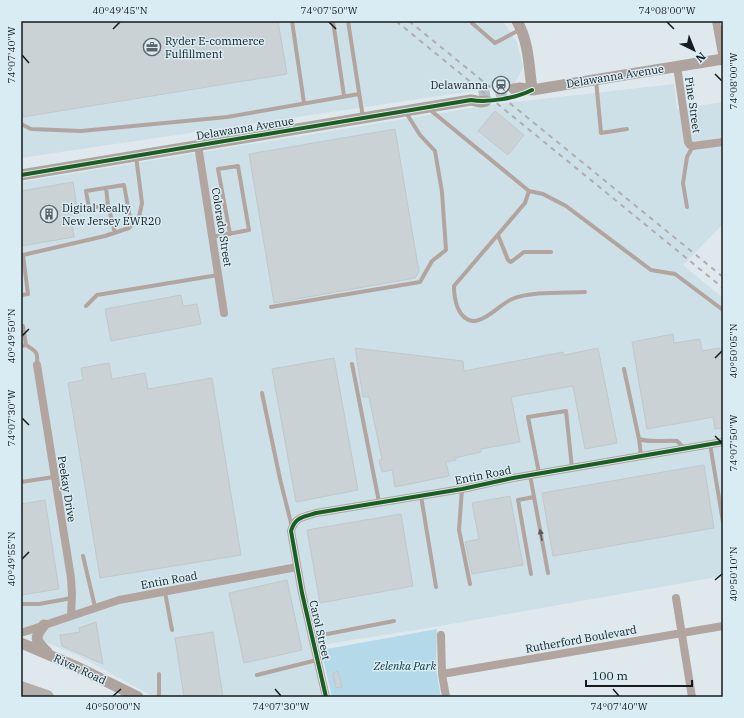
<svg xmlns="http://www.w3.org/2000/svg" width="744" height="718" font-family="'IBM Plex Serif',serif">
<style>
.built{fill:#cde0e8}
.green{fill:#b4dae9}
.building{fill:#cad2d6;stroke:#c0c8cb}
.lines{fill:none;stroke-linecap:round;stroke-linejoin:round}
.secondary-tunnel{stroke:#b7c0c4;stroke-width:11;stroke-dasharray:11 5.5;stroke-linecap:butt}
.path{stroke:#aea8a6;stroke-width:1.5;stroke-dasharray:2 3;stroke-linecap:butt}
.lane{stroke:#b2a59f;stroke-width:4}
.street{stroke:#b2a59f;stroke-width:8}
.secondary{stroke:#afa39d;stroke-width:11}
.highway{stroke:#b2aeaa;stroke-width:14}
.rail{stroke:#b0aead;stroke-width:2;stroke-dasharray:5 5;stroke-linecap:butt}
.cycleway-casing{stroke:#d9ebf3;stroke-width:6}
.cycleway{stroke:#1b5e20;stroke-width:4}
.oneway{fill:#5c5a58}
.ticks{fill:none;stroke:#151c1e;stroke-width:1.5}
.labels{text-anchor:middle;stroke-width:3;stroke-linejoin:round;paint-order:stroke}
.poi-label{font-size:11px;fill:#151c1e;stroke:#d9ebf3;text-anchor:start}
.street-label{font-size:11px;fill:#151c1e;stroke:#d9ebf3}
.park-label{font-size:11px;font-style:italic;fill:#07303d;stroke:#d9ebf3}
.neatline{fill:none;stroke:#151c1e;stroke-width:1.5}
.ticks-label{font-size:10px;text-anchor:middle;fill:#151c1e}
</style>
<rect width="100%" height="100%" fill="#dfe9ed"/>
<path class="built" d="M21,21H503L517,42L523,67L514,85L21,158Z
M674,84L677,109L723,102V224L683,265L723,298V576L440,626L315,646L321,697H154L79,656L21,632V182L489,105Z"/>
<path class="green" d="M437,629L436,669L441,697H332L321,650Z"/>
<path class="building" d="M21,21H278L287,74L23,117L21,107Z
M495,111L524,135L508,155L478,131Z
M395,129L419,272L415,278L274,303L249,154Z
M73,182L77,207L70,209L74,237L21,246V191Z
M181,295L183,306L197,304L201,324L111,341L105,309Z
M673,334L674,343L700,339L702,351L719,348L723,351V428L715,429L713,417L647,429L632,342Z
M355,348L463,361L464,371L563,352L564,355L598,348L617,443L585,449L573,386L511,397L520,442L481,449V452L455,458L456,460L446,462L449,476L395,487L392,470L382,472L379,460L382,459L369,397H363Z
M334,358L358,490L296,502L272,369Z
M109,363L112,379L145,373L148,389L212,378L241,555L100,578L68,383L83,380L81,368Z
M704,465L714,528L553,556L542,493Z
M510,496L523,565L472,574L465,542L479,539L472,503Z
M45,500L59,589L21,595V504Z
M401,514L413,586L320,603L307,530Z
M287,580L302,650L244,663L229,593Z
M96,622L103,664L62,646L60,635L80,632L79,628Z
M213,632L223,697H184L175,638Z
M338,671L342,687L336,688L333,673Z"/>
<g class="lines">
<path class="secondary-tunnel" d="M479,95L514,89"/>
<path class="path" d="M463,82L462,84L471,91"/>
<path class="lane" d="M292,21L304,103
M333,21L344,96
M348,21L363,118
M472,23L495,43L521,29
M596,80L601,133L627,129
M429,109L529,191L525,203L454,286C454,298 457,319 473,321C484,322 501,304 512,299C531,291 564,293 585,292
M21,124L31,129L81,131L227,117L359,94
M106,188L108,205
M529,191L543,194L566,206L651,270L675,274L723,310
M687,207L683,183L687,157L693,146
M115,233L108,205L89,208L86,191L124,185L130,218L134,222
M498,235L508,260L511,262L524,252H551
M212,237L249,230L238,166L218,169L230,234
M23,255L105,236L129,228L139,217L142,203L136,156
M21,295L28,294L23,255L21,254
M86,306L97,295L218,275
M271,307L420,282L432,261L446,250L442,192L435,151L420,135L405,111
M21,326H23L26,345L21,346
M26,345C37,352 38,352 37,365
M352,364L379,502
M624,369L639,439C650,443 665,440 677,441L684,448
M262,393L280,479L292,527
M639,439L641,456
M710,444L723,522
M539,473L528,417L566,411L572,468
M530,475L548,573
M21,482L54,477
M462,489L459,530L470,584
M421,496L436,587
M83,556L95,607
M531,574L518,500L534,497
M165,592L172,630
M21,604H39L72,598
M312,637L394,621
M257,675L317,660
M159,697V674"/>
<path class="street" d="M716,21L723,59
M677,66L688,142L690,145L693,146L723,142
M198,145L224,313
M37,365L71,578L72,594L71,616
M676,598L692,697
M21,633L119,600L297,567
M441,635L442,674L446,697
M442,674L723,626
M326,697L302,593L291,531C295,517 303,517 316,513L462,489L513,478L723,442"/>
<path class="secondary" d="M517,21C529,42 529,67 532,90
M514,89L520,88L532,90L723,59
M21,175L471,100L481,102L486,101
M44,625C33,638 36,641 47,652
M21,643L75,666L138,697"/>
<path class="highway" d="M21,688L47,697"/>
<path class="rail" d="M396,21L723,288
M409,21L723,277"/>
<defs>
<path id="cycleway" d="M21,175L471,100C489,103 516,98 532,90
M326,697L302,593L291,531C295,517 303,517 316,513L462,489L513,478L723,442"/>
</defs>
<use href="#cycleway" class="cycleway-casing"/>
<use href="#cycleway" class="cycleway"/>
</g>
<defs><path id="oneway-solid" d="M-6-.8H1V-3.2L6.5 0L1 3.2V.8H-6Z"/></defs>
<use class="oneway" href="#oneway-solid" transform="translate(541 535) rotate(-100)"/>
<path class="ticks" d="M329,22L336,29M667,22L674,29M113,29L120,22M22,55L29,63M715,74L722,81M22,336L29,329M715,358L722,351M22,418L29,425M715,436L722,443M22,559L29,552M715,580L722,574M275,689L281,696M613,689L619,696M113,696L121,689"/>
<defs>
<symbol id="office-ring" viewBox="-11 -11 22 22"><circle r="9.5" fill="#d9ebf3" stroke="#5c6466" stroke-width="1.5"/><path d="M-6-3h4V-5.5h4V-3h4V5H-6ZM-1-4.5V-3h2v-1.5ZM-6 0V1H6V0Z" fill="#5c6466"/></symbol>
<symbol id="station-ring" viewBox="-11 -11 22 22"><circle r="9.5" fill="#d9ebf3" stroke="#5c6466" stroke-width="1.5"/><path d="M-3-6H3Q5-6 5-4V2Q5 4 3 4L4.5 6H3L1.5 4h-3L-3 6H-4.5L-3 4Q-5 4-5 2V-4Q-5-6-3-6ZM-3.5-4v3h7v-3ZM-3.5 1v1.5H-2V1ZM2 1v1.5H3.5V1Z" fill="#5c6466"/></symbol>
<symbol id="building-ring" viewBox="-11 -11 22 22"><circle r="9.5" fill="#d9ebf3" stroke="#5c6466" stroke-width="1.5"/><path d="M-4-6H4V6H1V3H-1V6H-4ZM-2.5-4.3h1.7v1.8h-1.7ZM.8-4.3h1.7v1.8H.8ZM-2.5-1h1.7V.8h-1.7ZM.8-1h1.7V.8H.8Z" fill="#5c6466"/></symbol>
</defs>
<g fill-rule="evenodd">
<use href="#office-ring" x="142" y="37" width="20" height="20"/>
<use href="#station-ring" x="491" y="75" width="20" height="20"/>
<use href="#building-ring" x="39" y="204" width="20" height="20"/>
</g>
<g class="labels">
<g class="poi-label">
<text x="165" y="45">Ryder E-commerce<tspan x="165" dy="13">Fulfillment</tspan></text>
<text x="488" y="89" text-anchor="end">Delawanna</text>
<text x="62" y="212">Digital Realty<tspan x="62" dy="13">New Jersey EWR20</tspan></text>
</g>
<g class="street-label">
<text transform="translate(615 76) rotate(-9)" y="4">Delawanna Avenue</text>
<text transform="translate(693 105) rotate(82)" y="4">Pine Street</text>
<text transform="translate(245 128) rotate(-9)" y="4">Delawanna Avenue</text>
<text transform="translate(222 227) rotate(81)" y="4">Colorado Street</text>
<text transform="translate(483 475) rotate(-11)" y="4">Entin Road</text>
<text transform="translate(67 489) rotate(81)" y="4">Peekay Drive</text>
<text transform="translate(169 580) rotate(-10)" y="4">Entin Road</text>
<text transform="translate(320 630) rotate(77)" y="4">Carol Street</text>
<text transform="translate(581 639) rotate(-10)" y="4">Rutherford Boulevard</text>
<text transform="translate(80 669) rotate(25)" y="4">River Road</text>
</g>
<g class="park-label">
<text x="405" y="670">Zelenka Park</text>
</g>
</g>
<rect width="744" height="718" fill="none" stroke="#d9ebf3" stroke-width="44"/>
<g transform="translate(694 50) rotate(137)" stroke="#d9ebf3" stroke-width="3" paint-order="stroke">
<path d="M0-3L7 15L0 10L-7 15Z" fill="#151c1e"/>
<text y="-6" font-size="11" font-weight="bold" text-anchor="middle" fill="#151c1e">N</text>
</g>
<path d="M586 680v6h106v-6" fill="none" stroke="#151c1e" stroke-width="2"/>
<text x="592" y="680" font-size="12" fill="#151c1e" stroke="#d9ebf3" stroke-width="3" paint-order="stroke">100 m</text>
<rect x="22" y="22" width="700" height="674" class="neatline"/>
<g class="ticks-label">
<text x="120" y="14">40°49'45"N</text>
<text x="329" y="14">74°07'50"W</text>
<text x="667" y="14">74°08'00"W</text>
<text transform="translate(11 55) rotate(-90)" y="4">74°07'40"W</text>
<text transform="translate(733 81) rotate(-90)" y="4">74°08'00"W</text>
<text transform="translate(11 336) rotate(-90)" y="4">40°49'50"N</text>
<text transform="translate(733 351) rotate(-90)" y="4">40°50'05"N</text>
<text transform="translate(11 418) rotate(-90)" y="4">74°07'30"W</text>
<text transform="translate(733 443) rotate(-90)" y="4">74°07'50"W</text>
<text transform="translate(11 559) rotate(-90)" y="4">40°49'55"N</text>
<text transform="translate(733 574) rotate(-90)" y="4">40°50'10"N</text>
<text x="113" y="710">40°50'00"N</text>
<text x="281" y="710">74°07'30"W</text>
<text x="619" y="710">74°07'40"W</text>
</g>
</svg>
